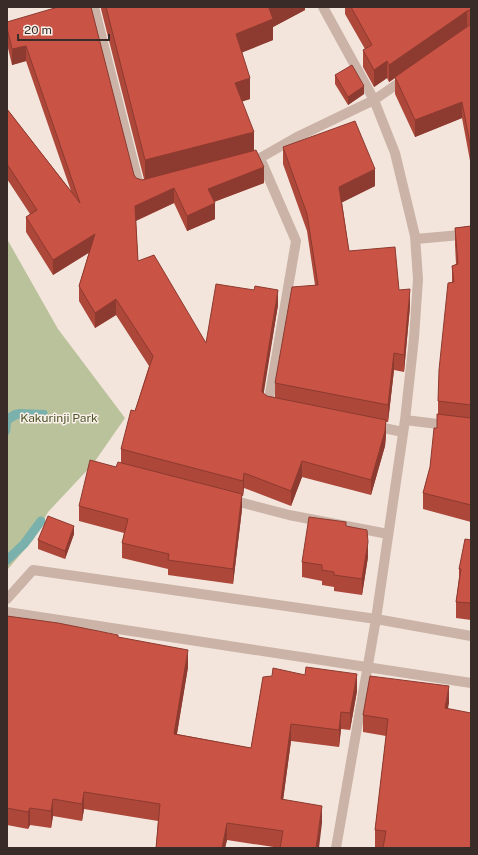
<svg xmlns="http://www.w3.org/2000/svg" width="478" height="855" font-family="'Public Sans',sans-serif">
<style>
.green{fill:#bac29b}
.water{fill:#7ab1ac}
.lines{fill:none;stroke-linecap:round;stroke-linejoin:round}
.stream{stroke:#7ab1ac;stroke-width:9}
.minor{stroke:#cbb3a7;stroke-width:10}
.wall{fill:#ad473a}
.shaded-wall{fill:#8d3a30}
.building{fill:#c95344;stroke:#8d3a30}
.labels{text-anchor:middle;stroke-width:3;stroke-linejoin:round;paint-order:stroke}
.park-label{font-size:12px;fill:#4c572b;stroke:#faf0e9}
</style>
<rect width="100%" height="100%" fill="#f3e5dc"/>
<path class="green" d="M7,239L58,329L125,418L93,464L48,512L33,540L7,570Z"/>
<path class="water" d="M19,409L46,410L48,413C46,415 45,417 43,418C35,422 27,411 11,423L10,432L7,437V414L14,410Z"/>
<g class="lines">
<path class="stream" d="M7,560L24,544L41,521"/>
<path class="minor" d="M94,7L140,189H142
M323,7L374,100L395,153L415,236L418,279L414,338L405,420L376,619L336,848
M260,158L296,241L268,405L272,406
M247,161L260,158L297,137L374,100L406,78
M416,239L471,234
M405,420L471,428
M374,426L403,432
M228,499L289,515L388,534
M7,599L33,570L376,619L471,636
M7,612L471,683"/>
</g>
<path class="wall" d="M101,7H305V10L273,27V40L242,52L250,99L242,101L254,151L264,183L214,202L215,219L187,231L174,203L136,221L138,261L206,343L278,305L263,393L267,396L275,398V383L315,285L307,231L283,164V147L375,186L342,202L349,251L399,290L410,306L404,372L394,370L388,422H386V435L385,446L371,495L302,477L291,506L244,488L243,496H242V509L233,584L168,575V569L122,558V543L124,533L79,521V506L121,462V449L135,411L149,366L116,315L95,328L79,301V286L89,252L53,275L26,232V217L30,214L7,179V109L71,191L26,61L12,65L7,44V22L134,175L136,178L142,180L144,179L101,9Z
M345,7H471V166L462,118L415,137L395,94V78L389,82L387,78L374,87L363,67V50L365,49L345,14Z
M335,75L364,94L348,105L335,84Z
M471,179V202L470,198V182Z
M471,226V522L423,509V493L430,467L437,428L438,414V401L452,282V266L456,264L455,245V228Z
M346,526L368,557L362,595L334,591V587L322,585V581L302,577V562Z
M74,534L65,559L38,549V540Z
M471,540V620L456,618V602L459,577V569Z
M7,616L118,637L188,667L177,734L251,748L263,677L357,691L350,730L341,729L339,747L291,741L283,799L322,823L280,848L227,840L225,848H156L158,821L84,809L82,821L53,816L51,828L30,825L28,829L7,825Z
M449,703L383,848L375,847V830L386,736L363,732V715Z"/>
<path class="shaded-wall" d="M272,7H305V10L273,27V40L236,55V34Z
M467,11V28L389,82V65Z
M26,46V61L12,65V49Z
M387,61V78L374,87V70Z
M250,78V99L235,104V83Z
M364,86V94L348,105V97Z
M462,102V118L415,137V120Z
M254,132V153L145,181V160Z
M264,167V183L208,204V189Z
M375,169V186L339,204V187Z
M174,188V203L135,221V206Z
M215,203V219L187,231V216Z
M95,234V249L53,275V260Z
M410,289V306L404,372V355Z
M278,290V305L262,404V389Z
M116,299V315L95,328V313Z
M394,353V370L388,422V405Z
M386,420V435L385,446L371,495V480Z
M302,461V477L291,506V491Z
M244,473V488L243,496V481Z
M242,494V509L233,584V569Z
M74,526V534L65,559V551Z
M368,542V557L362,595V579Z
M188,650V667L174,751V734Z
M357,674V691L350,730V713Z
M449,686V703L445,725V708Z
M341,712V729L339,747V730Z
M291,724V741L281,816V799Z
M84,792V809L82,821V804Z
M53,799V816L51,828V811Z
M322,806V823L319,848H316Z
M30,808V825L28,829V812Z
M227,823V840L225,848H222Z"/>
<path class="building" d="M58,7H91L134,175L136,178L142,180L256,150L264,167L208,189L215,203L187,216L174,188L135,206L138,261L154,255L206,343L216,284L254,290L255,286L278,290L262,389V392L267,396L386,420L385,431L371,480L302,461L291,491L244,473L243,481L121,449L131,410L135,411L153,356L116,299L95,313L79,286L95,234L53,260L26,217L37,210L7,164V109L80,203L26,46L12,49L7,28V22Z
M106,7H272L269,8L273,19L236,34L250,78L235,83L254,132L145,160Z
M351,7H471V10L467,11L389,65L387,61L374,70L363,50L372,45Z
M471,24V149L462,102L415,120L395,77Z
M352,65L364,86L348,97L335,75Z
M355,121L375,169L339,187L349,251L395,247L399,290L410,289L404,355L394,353L388,405L275,383L292,287L318,285L307,214L283,147Z
M471,226V405L438,401L439,370L448,283L454,282L452,266L458,264L455,228Z
M437,414L471,418V505L423,493L430,467L434,428H437Z
M90,460L116,467L118,462L242,494L233,569L168,560L169,554L122,543L128,519L79,506Z
M48,516L74,526L65,551L38,540Z
M309,517L346,522V526L367,530L368,542L362,579L334,575V572L322,570V565L302,562Z
M465,539L471,540V603L456,602L461,569H459Z
M7,616L58,623L118,635V637L188,650L174,734L251,748L263,677L272,676L273,668L305,675L306,667L357,674L350,713L341,712L339,730L291,724L281,799L322,806L316,848H280L283,831L227,823L222,848H156L160,804L84,792L82,804L53,799L51,811L30,808L28,812L7,808Z
M370,676L449,686L445,708L471,713V848H383L386,831L375,830L388,719L363,715Z"/>
<g class="labels">
<g class="park-label">
<text x="59" y="422">Kakurinji Park</text>
</g>
</g>
<rect width="478" height="855" fill="none" stroke="#382b28" stroke-width="16"/>
<path d="M18 34v6h91v-6" fill="none" stroke="#382b28" stroke-width="2"/>
<text x="24" y="34" font-size="12" fill="#382b28" stroke="#faf0e9" stroke-width="3" paint-order="stroke">20 m</text>
</svg>
